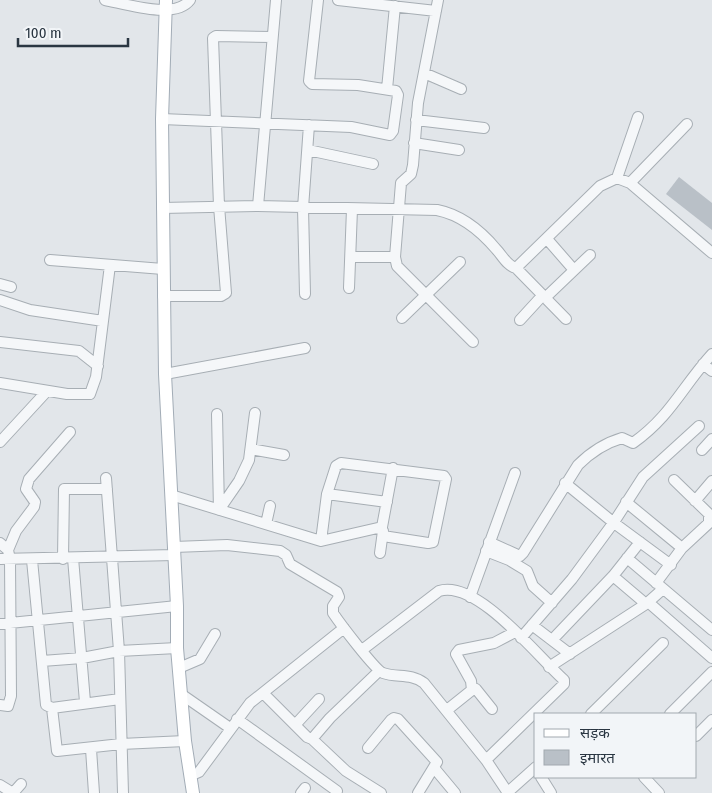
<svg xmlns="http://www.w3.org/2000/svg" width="712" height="793" font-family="'Fira Sans Condensed','Noto Sans Devanagari',sans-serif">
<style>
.building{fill:#b9c0c7}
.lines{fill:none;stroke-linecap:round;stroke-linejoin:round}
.minor-casing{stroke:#a7aeb4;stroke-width:12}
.major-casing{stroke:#a2acb6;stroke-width:14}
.minor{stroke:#f5f7f9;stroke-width:10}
.major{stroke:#fff;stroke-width:12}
</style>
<rect width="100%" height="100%" fill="#e2e6ea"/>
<path class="building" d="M679,177L712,203V230L666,194Z"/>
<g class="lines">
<defs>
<path id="minor" d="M105,0C126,4 175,20 190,0
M338,0L436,11
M438,0L418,103L413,165L411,174L401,183L395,257L397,266L473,342
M424,73L461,89
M387,89L395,6
M162,119L351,127L390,135L393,131L398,95L396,91L358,85L312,84L309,81L318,0
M416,120L484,128
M414,143L459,150
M308,150L373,164
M617,178L638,117
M630,183L687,124
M258,206L276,0
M162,208L258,206L437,210C462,215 480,230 496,249C502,255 507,266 516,268L600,186L617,178L630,183L712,253
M547,239L574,270
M351,257H395
M50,260L163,269
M516,268L566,319
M0,284L11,287
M349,288L352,209
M305,294L303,208L309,125
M163,296H221L226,293L219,206L213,38L216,36L272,37
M545,298L590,255
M0,300L30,310L103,321
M402,318L460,262
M520,320L542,296
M0,342L79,351L98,366
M703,364L712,371
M165,374L305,348
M0,383L67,394H90L96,377L110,265
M217,414L219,510L239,481L249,460L255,413
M0,442L47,391
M251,449L284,455
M702,450L712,439
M106,478L119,651L123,793
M565,483L614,523L671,565
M327,494L387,502
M171,495L321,541L382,527L393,468
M695,501L712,481
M626,502L682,548
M266,524L270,506
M321,541L327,494L336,466L341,463L444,476L446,479L433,542L428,543L383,536
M489,542L520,556L523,553L578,465C590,453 605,443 622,438L633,443C671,416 682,387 712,354
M0,543L8,550L10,560L11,696L8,706L0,705
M174,547L227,545L280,551L286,555L290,564L337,592L339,597L333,606V613C339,622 375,670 383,673C397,678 411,673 424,683L486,760L508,793
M8,550L16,531L34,507L35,502L26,489L29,479L70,432
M486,551L509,560L527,571L533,586L552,603
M380,553L383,531
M73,558L85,702
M627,558L712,630
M0,559L174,555
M63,559L64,489H107
M32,560L46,705L52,708L120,699
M613,576L646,604
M656,583L682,548L709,523V514L674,480
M470,597L515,473
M648,602L712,658
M0,624L177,606
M532,625L570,654
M521,638L572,579L614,522L643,477L699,426
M553,639L613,576L640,542
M362,650L439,591C477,579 537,656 564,680V684L486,760
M42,661L82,658L119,651L177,648
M549,667L646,604L663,589
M179,668L200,659L215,634
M379,671L330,718L312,739L346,771L381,793
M472,687L476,689L492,709
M263,693L307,737L312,739
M181,694L230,728
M52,708L57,751L121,744L185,741
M447,710L472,690L471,681L456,654L459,650L494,643L515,632
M591,714L663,643
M670,714L712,672
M237,719L337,791
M295,725L319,699
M696,736L712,720
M368,748L391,720L394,718L398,719L437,762L418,793
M91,749L94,793
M435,769L455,793
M192,775L199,772L250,703L344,628
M541,777L551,793
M644,777L659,793
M0,785L13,793L21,784
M508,792L536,767
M301,793L305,788"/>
<path id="major" d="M166,0L162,119L165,374L177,606V648L185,741L193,793"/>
</defs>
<use href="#minor" class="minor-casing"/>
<use href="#major" class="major-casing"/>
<use href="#minor" class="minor"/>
<use href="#major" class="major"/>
</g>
<rect x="534" y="713" width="162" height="65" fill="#f2f5f8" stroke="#a2a9af"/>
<rect x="544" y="729" width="25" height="8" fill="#ffffff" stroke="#a2a9af"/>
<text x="580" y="738" font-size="15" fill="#2a3642">सड़क</text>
<rect x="544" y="750" width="25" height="15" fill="#b9c0c7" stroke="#a2a9af"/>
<text x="580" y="763" font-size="15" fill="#2a3642">इमारत</text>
<path d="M18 38v8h110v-8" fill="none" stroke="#2a3642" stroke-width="2.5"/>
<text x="25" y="38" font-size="15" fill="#2a3642" stroke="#f2f5f8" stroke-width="4" paint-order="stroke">100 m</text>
</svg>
